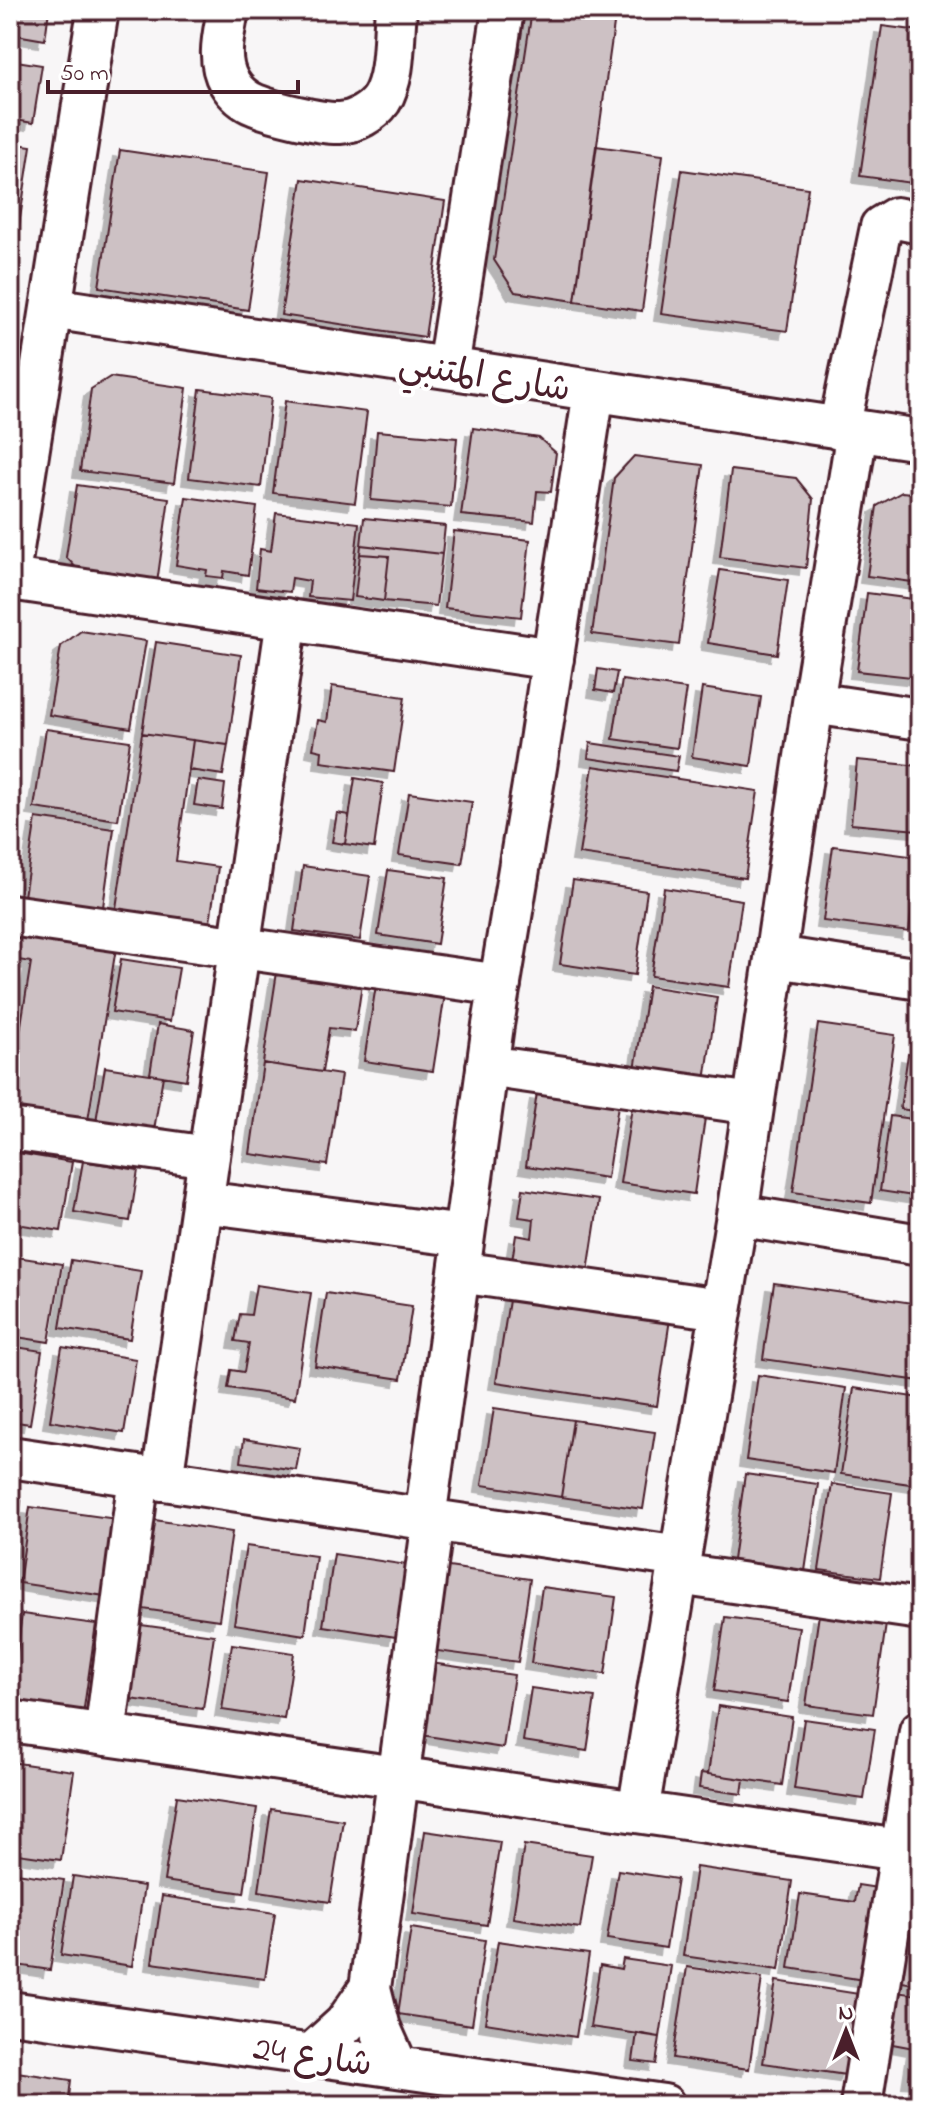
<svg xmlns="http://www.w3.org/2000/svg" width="930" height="2115" font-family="'Indie Flower','Playpen Sans Arabic',sans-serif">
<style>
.building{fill:#cdc1c4;stroke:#4a1f2b;stroke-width:2;filter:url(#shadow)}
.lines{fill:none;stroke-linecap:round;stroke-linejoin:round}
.minor-casing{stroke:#4a1f2b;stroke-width:46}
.minor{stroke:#fff;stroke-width:40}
.labels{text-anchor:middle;stroke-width:8;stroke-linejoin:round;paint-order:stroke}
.street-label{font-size:36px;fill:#4a1f2b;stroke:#fff}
</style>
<defs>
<filter id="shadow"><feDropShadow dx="-7" dy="7" stdDeviation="0" flood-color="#0004"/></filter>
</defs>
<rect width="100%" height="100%" fill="#f8f6f7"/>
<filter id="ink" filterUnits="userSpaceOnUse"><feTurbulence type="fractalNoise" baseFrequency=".0125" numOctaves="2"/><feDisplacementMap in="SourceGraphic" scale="16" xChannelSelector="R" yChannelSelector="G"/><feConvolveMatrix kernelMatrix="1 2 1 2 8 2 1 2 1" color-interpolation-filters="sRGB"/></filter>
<g filter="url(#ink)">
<path class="building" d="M10,10H49L45,40L10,34Z
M532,10H616L575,301L515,292L494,260Z
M882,26L920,31V184L860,176Z
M10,60L42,65L33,123L10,119Z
M10,143L31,146L19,225L10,224Z
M596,146L663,155L642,311L575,301Z
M120,150L269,172L248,310L99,287Z
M682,170L808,188L787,331L661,314Z
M302,179L445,201L425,337L281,315Z
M110,377L187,388L174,483L80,471L91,389Z
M200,389L271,398L261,487L189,478Z
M285,401L367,412L355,503L273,493Z
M473,428L539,438L556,453L551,492L537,491L534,522L461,515Z
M377,431L457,438L451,507L371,500Z
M634,456L703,465L679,645L592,634L614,478Z
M731,470L796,478L813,499L806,568L720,557Z
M77,485L169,498L157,583L83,575L66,557Z
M902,492L920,494V583L867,576L877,506Z
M186,497L257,507L248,575L224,571L223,578L206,576L207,570L176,565Z
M276,513L359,523L350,601L308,597L310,581L292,578L290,592L256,588L260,549L271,551Z
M364,518L445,526L442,554L361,545Z
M454,531L530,540L521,617L445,608Z
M361,545L442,554L436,606L384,601L389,556L360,554Z
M360,554L389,556L384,601L355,597Z
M720,570L788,580L777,654L708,643Z
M867,593L920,600V678L857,671Z
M81,631L146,641L131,728L49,715L61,646Z
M156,642L241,655L228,745L142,733Z
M598,669L617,672L613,693L595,690Z
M622,680L686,689L677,748L613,739Z
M332,686L405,697L394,772L321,762L322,751L313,749L318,720L327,722Z
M702,688L761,697L751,766L692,757Z
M46,729L130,741L118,820L34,808Z
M142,733L193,740L176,861L218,867L209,929L115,915Z
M193,740L228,745L223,775L189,770Z
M590,743L679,756L676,771L588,758Z
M857,760L920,766L917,830L851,824Z
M593,766L758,791L745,878L579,854Z
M355,778L383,783L374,848L345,844Z
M198,780L225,784L222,809L194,805Z
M409,793L472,802L462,864L399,855Z
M337,813L349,815L345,844L332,842Z
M36,818L114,829L102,914L23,903Z
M833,846L918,857L909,932L823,921Z
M303,866L370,876L360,940L294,931Z
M388,870L447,878L437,944L378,935Z
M573,880L647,891L635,975L560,964Z
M664,888L742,900L729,987L651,976Z
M16,932L116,948L86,1133L10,1121V1094L31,962L12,959Z
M121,959L179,968L170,1021L112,1012Z
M277,972L362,984L355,1031L329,1028L322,1072L263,1063Z
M376,985L445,994L433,1071L364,1061Z
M648,986L717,997L705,1081L635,1070Z
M158,1024L194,1030L186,1080L150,1074Z
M818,1024L895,1035L871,1203L793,1192Z
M908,1054L920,1056V1112L900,1109Z
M263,1063L341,1075L327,1165L250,1154Z
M105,1067L163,1076L153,1136L95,1127Z
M537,1093L618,1105L607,1178L526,1166Z
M632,1107L705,1118L694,1194L620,1183Z
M890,1116L920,1120V1197L880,1191Z
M11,1152L72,1162L61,1231L10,1223Z
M83,1161L138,1170L130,1221L74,1212Z
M523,1189L599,1200L587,1278L511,1267L516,1235L532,1238L534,1219L519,1217Z
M10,1256L62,1264L49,1342L10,1336Z
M71,1260L141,1271L130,1339L60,1328Z
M774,1283L920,1304V1381L763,1359Z
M256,1285L311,1293L295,1398L228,1388L231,1370L244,1372L249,1343L235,1341L240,1314L251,1315Z
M326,1293L412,1306L401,1379L315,1366Z
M510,1294L670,1319L657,1406L496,1382Z
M10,1346L42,1351L30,1424L10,1421Z
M62,1347L136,1359L124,1433L50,1421Z
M758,1375L846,1388L834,1473L746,1460Z
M854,1388L920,1398V1466L917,1485L841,1474Z
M494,1408L573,1420L561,1497L482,1485Z
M573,1420L655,1432L643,1509L561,1497Z
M244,1439L300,1448L296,1470L241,1462Z
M745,1474L818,1484L805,1571L733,1560Z
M832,1484L892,1493L880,1578L819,1570Z
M10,1500L21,1501L10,1577Z
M30,1507L117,1519L105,1596L19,1583Z
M142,1518L232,1532L219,1620L129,1607Z
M246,1546L316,1556L305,1635L234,1624Z
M334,1554L407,1565L396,1637L323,1626Z
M442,1566L530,1579L518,1662L430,1650Z
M542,1587L616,1597L605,1674L531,1663Z
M22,1614L96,1624L83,1715L10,1705Z
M819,1614L886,1624L873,1714L806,1705Z
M725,1617L799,1627L788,1702L714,1691Z
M134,1624L214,1635L203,1709L123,1698Z
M232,1644L294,1653L284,1719L222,1710Z
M431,1663L514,1675L503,1748L421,1735Z
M531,1688L595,1697L587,1751L523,1741Z
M718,1706L792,1717L782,1785L708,1774Z
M804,1719L875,1729L864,1799L794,1789Z
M10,1762L74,1771L61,1860L10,1853Z
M701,1773L744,1779L742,1794L699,1788Z
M177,1796L257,1808L244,1893L164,1881Z
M271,1809L343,1820L330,1902L259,1891Z
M425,1831L500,1842L487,1925L413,1914Z
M524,1845L592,1855L580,1928L513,1918Z
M696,1867L792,1881L779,1970L683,1956Z
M618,1870L677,1879L666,1948L607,1939Z
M10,1872L64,1880L50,1970L10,1964Z
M73,1876L144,1886L132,1966L61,1955Z
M858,1885L884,1889L870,1981L789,1968L800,1894L855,1902Z
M162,1896L275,1913L265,1979L152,1963Z
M912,1914L920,1915V1985L902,1982Z
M411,1928L485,1940L472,2025L398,2014Z
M498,1941L589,1954L576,2037L485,2023Z
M623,1959L671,1966L660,2037L590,2027L600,1965L621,1969Z
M687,1967L762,1978L749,2069L673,2058Z
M776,1981L859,1994L846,2075L763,2063Z
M895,1992L920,1995L914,2048L887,2043Z
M920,2010V2081L909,2080Z
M637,2033L660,2037L656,2064L633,2061Z
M10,2071L71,2080L68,2105H10Z"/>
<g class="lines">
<defs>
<path id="minor" d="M228,10C224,34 216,59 229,82C235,92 245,101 256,105C273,112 322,124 340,123C355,122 372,113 381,100C396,76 393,37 396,10
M51,308L920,440
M448,368L503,10
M839,429L881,227L896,218L920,223
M10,568L98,10
M10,579L553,659
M813,703L920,719
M10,915L500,985
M777,957L920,979
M487,1066L753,1104
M10,1129L209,1157
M202,1202L464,1236
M737,1215L920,1245
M459,1272L721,1309
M10,1457L680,1557
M162,1480L287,619
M425,1519L493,1025L536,767L594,391
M678,1574L920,1609
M10,1721L920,1853
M105,1735L139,1476
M638,1812L737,1215L813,703L857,431
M10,2012L664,2105
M312,2054L345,2024L370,1988
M397,2066L380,2028L370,1988L433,1520
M861,2105L920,1731"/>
</defs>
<use href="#minor" class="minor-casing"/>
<use href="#minor" class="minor"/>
</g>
</g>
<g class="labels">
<g class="street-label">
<text transform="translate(485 374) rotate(9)" y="13">شارع المتنبي</text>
<text transform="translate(313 2054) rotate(8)" y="13">شارع 24</text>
</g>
</g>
<rect width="930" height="2115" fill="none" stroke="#fff" stroke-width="40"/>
<rect x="20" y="20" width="890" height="2075" fill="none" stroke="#4a1f2b" stroke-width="3" filter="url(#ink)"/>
<g transform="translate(846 2031)" stroke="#ffffff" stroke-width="6" paint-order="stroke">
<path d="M0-6L14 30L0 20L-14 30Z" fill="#4a1f2b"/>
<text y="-12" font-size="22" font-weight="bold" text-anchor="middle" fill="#4a1f2b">N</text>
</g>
<path d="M48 80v12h250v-12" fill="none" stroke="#4a1f2b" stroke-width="4"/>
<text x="60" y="80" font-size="24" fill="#4a1f2b" stroke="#ffffff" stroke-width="6" paint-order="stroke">50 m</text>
</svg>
